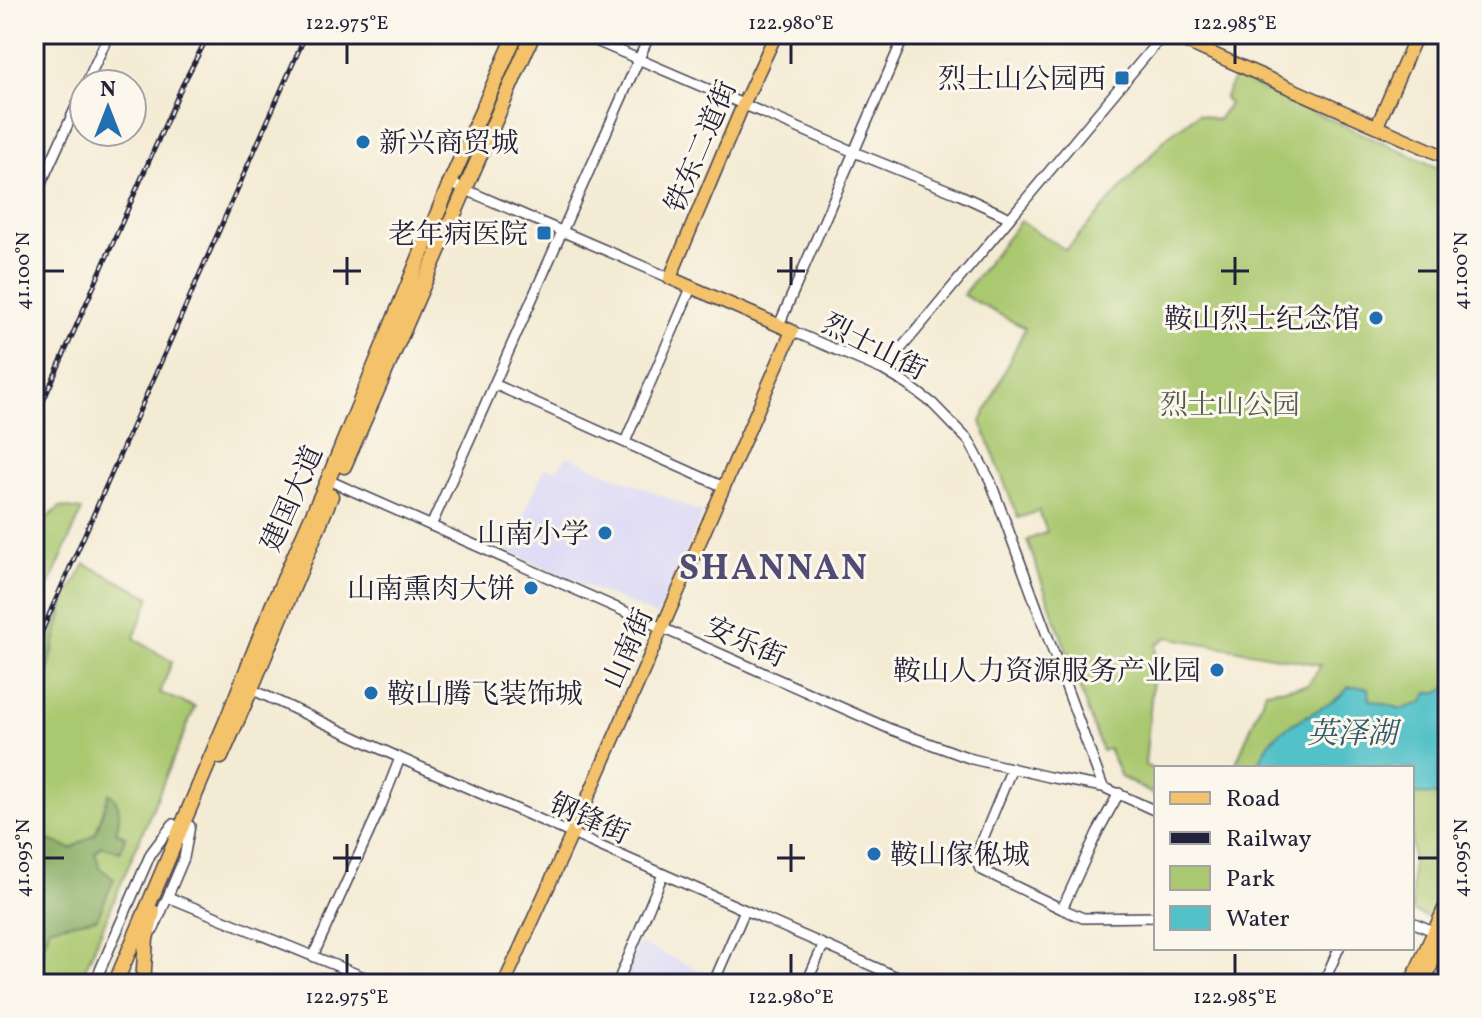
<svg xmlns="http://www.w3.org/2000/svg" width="1482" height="1018" font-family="Vollkorn,'Noto Serif SC',serif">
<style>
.built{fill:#d9d7f7}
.green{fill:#aac86f;stroke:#667555;stroke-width:2}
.forest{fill:#87ac62;stroke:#54674e;stroke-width:2}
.water{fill:#53c1c8;stroke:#3a7282;stroke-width:2}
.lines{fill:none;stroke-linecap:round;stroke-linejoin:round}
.minor-casing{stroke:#424052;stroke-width:12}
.major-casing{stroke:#424052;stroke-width:15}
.highway-casing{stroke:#424052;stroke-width:17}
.minor{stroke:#fff;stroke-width:9}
.major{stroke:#f3c26a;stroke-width:12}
.highway{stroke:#f3c26a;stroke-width:14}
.rail-casing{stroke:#22223b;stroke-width:5}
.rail{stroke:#fbf7ec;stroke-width:2;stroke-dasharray:6;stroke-linecap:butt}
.ticks{fill:none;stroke:#22223b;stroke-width:3}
.poi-dot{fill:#1f6fb2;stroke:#fbf7ec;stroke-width:3}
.labels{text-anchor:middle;stroke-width:6;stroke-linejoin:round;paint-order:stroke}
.poi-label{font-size:28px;fill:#22223b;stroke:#fbf7ec;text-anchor:end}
.street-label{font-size:28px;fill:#22223b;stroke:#fbf7ec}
.park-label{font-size:28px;fill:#525c4d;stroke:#fbf7ec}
.water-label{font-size:30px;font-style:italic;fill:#335a6c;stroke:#fbf7ec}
.district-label{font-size:36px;font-weight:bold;letter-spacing:2px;fill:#514c75;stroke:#fbf7ec}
.neatline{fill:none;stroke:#22223b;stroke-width:3}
.ticks-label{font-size:20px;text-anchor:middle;fill:#22223b}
</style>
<rect width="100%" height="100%" fill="#fbf7ec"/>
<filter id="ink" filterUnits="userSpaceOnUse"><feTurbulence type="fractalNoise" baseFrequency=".0125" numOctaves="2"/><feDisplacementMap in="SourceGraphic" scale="16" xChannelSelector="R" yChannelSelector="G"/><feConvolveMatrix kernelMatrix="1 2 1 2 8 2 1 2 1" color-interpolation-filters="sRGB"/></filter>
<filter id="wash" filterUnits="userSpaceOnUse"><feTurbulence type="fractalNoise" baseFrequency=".006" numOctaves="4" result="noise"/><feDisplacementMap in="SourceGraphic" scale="32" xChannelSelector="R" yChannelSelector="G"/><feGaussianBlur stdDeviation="1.8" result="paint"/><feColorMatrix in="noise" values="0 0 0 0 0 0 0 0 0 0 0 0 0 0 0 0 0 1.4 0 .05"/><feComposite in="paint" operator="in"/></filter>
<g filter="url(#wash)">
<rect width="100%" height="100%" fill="#f4ebd4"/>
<path class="built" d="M568,456L703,513L657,616L508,552L544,468L556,470Z
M639,943L711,975L707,984H622Z"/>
<path class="green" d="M1235,77L1448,172V883L1432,919L1412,911V768H1234L1266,691L1308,685L1321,665L1167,637L1156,645L1145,765L1156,771V796L1121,777L1109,749L1102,751L1027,540L1047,532L1039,511L1018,518L981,422L1025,328L963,295L1020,221L1066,250L1167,137L1198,114L1218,120L1229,104L1224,98Z
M60,507L82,510L34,621V535L39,525Z
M85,564L150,597L134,638L172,662L160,693L195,707L79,984H34V954L40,956L50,927L100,868L95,854L101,846L125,836L116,832L110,793L96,833L71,849L44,838L34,818V726L66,598Z"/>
<path class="forest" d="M60,605L64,607L34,726V666Z
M109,793C122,802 120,819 116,832L125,837L120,852L101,846L95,853L100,868L114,879L97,918L50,927L40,956L34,954V818L44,838L71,849L96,833Z"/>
<path class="water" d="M1349,687L1368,688L1370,700L1402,709L1422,703L1428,693L1438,692L1448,688V795L1412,794V768H1257C1261,759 1265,747 1272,740C1294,716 1329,711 1349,687Z"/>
</g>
<g filter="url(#ink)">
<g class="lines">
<defs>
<path id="minor" d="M580,34L854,152L958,194L1010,218
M86,84L109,34
M450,183L670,278
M34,199L84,89
M779,325L905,34
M792,331L883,370L908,385L932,403L969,441L990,480L1103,787
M883,370L1164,34
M494,384L724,487
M625,442L691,288
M328,480L890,729L972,759L1049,777L1103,787L1156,811
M431,526L650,34
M251,689L400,758L913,984
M1012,768L975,858L980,869L1062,909L1083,918L1156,917
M168,897L381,984
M1062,909L1097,833L1119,793
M1412,922L1438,933
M154,929L184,858L190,826
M313,956L381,806L400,758
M94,984L151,853L173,824
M617,984L663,874
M713,984L745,910
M806,984L823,946
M1323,984L1339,948"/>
<path id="major" d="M1168,34L1448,158
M1377,126L1417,34
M504,984L572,834L792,331L670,278L743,105L776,34
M1410,984L1448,900
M1423,984L1448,929"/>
<path id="highway" d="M344,466L533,34
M221,757L251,689L331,496
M115,984L228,717L273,604L328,480L450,183L516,34
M143,984L146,939L153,912"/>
</defs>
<use href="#minor" class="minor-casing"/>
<use href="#major" class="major-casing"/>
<use href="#highway" class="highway-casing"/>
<use href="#minor" class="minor"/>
<use href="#major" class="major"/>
<use href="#highway" class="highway"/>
<defs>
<path id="rail" d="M34,422L182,86L209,34
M34,649L306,34"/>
</defs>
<use href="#rail" class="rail-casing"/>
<use href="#rail" class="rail"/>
</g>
</g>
<path class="ticks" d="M347,44V64M791,44V64M1235,44V64M347,257V285M791,257V285M1235,257V285M44,271H64M333,271H361M777,271H805M1221,271H1249M1418,271H1438M347,844V872M791,844V872M44,858H64M333,858H361M777,858H805M1418,858H1438M347,954V974M791,954V974M1235,954V974"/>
<g class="poi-dot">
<rect x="1114" y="70" width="16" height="16" rx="4"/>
<circle cx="363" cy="142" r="8"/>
<rect x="536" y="225" width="16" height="16" rx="4"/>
<circle cx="1376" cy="318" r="8"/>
<circle cx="605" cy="533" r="8"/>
<circle cx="531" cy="588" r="8"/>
<circle cx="1217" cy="670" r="8"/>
<circle cx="371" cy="693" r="8"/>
<circle cx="874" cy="854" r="8"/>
</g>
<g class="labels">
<g class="poi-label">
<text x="1106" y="88">烈士山公园西</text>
<text x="379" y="152" text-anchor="start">新兴商贸城</text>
<text x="528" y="243">老年病医院</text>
<text x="1360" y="328">鞍山烈士纪念馆</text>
<text x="589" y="543">山南小学</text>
<text x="515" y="598">山南熏肉大饼</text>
<text x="1201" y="680">鞍山人力资源服务产业园</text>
<text x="387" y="703" text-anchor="start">鞍山腾飞装饰城</text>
<text x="890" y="864" text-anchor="start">鞍山傢俬城</text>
</g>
<g class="street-label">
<text transform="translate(700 146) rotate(-67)" y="10">铁东二道街</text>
<text transform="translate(875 346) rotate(27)" y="10">烈士山街</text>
<text transform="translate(291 498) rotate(-66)" y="10">建国大道</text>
<text transform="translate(746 641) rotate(24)" y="10">安乐街</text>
<text transform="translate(627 648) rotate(-66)" y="10">山南街</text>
<text transform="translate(590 818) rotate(24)" y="10">钢锋街</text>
</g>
<g class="park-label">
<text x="1230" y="414">烈士山公园</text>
</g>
<g class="water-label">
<text x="1352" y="743">英泽湖</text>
</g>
<g class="district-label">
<text x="774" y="579">SHANNAN</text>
</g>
</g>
<rect width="1482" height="1018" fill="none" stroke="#fbf7ec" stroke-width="88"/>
<rect x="1154" y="766" width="260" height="184" fill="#fbf7ec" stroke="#a4a2a5" stroke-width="2"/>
<rect x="1170" y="792" width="40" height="12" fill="#f3c26a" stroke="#a4a2a5" stroke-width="2"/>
<text x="1226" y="806" font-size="24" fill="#22223b">Road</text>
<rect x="1170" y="832" width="40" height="12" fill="#22223b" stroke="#a4a2a5" stroke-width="2"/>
<text x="1226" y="846" font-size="24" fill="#22223b">Railway</text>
<rect x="1170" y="866" width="40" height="24" fill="#aac86f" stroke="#a4a2a5" stroke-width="2"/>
<text x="1226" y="886" font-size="24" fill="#22223b">Park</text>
<rect x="1170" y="906" width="40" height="24" fill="#53c1c8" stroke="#a4a2a5" stroke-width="2"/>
<text x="1226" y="926" font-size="24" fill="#22223b">Water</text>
<g transform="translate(108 108)"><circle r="38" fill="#fbf7ec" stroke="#a4a2a5" stroke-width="2"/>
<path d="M0-6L14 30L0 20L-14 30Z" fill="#1f6fb2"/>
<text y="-12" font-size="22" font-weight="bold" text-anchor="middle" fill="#22223b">N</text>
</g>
<rect x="44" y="44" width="1394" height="930" class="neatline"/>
<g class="ticks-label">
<text x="347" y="29">122.975°E</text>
<text x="791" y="29">122.980°E</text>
<text x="1235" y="29">122.985°E</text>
<text transform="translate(22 271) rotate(-90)" y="7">41.100°N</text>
<text transform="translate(1460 271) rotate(-90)" y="7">41.100°N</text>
<text transform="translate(22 858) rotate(-90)" y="7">41.095°N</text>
<text transform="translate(1460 858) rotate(-90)" y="7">41.095°N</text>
<text x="347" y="1003">122.975°E</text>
<text x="791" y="1003">122.980°E</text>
<text x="1235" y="1003">122.985°E</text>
</g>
</svg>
